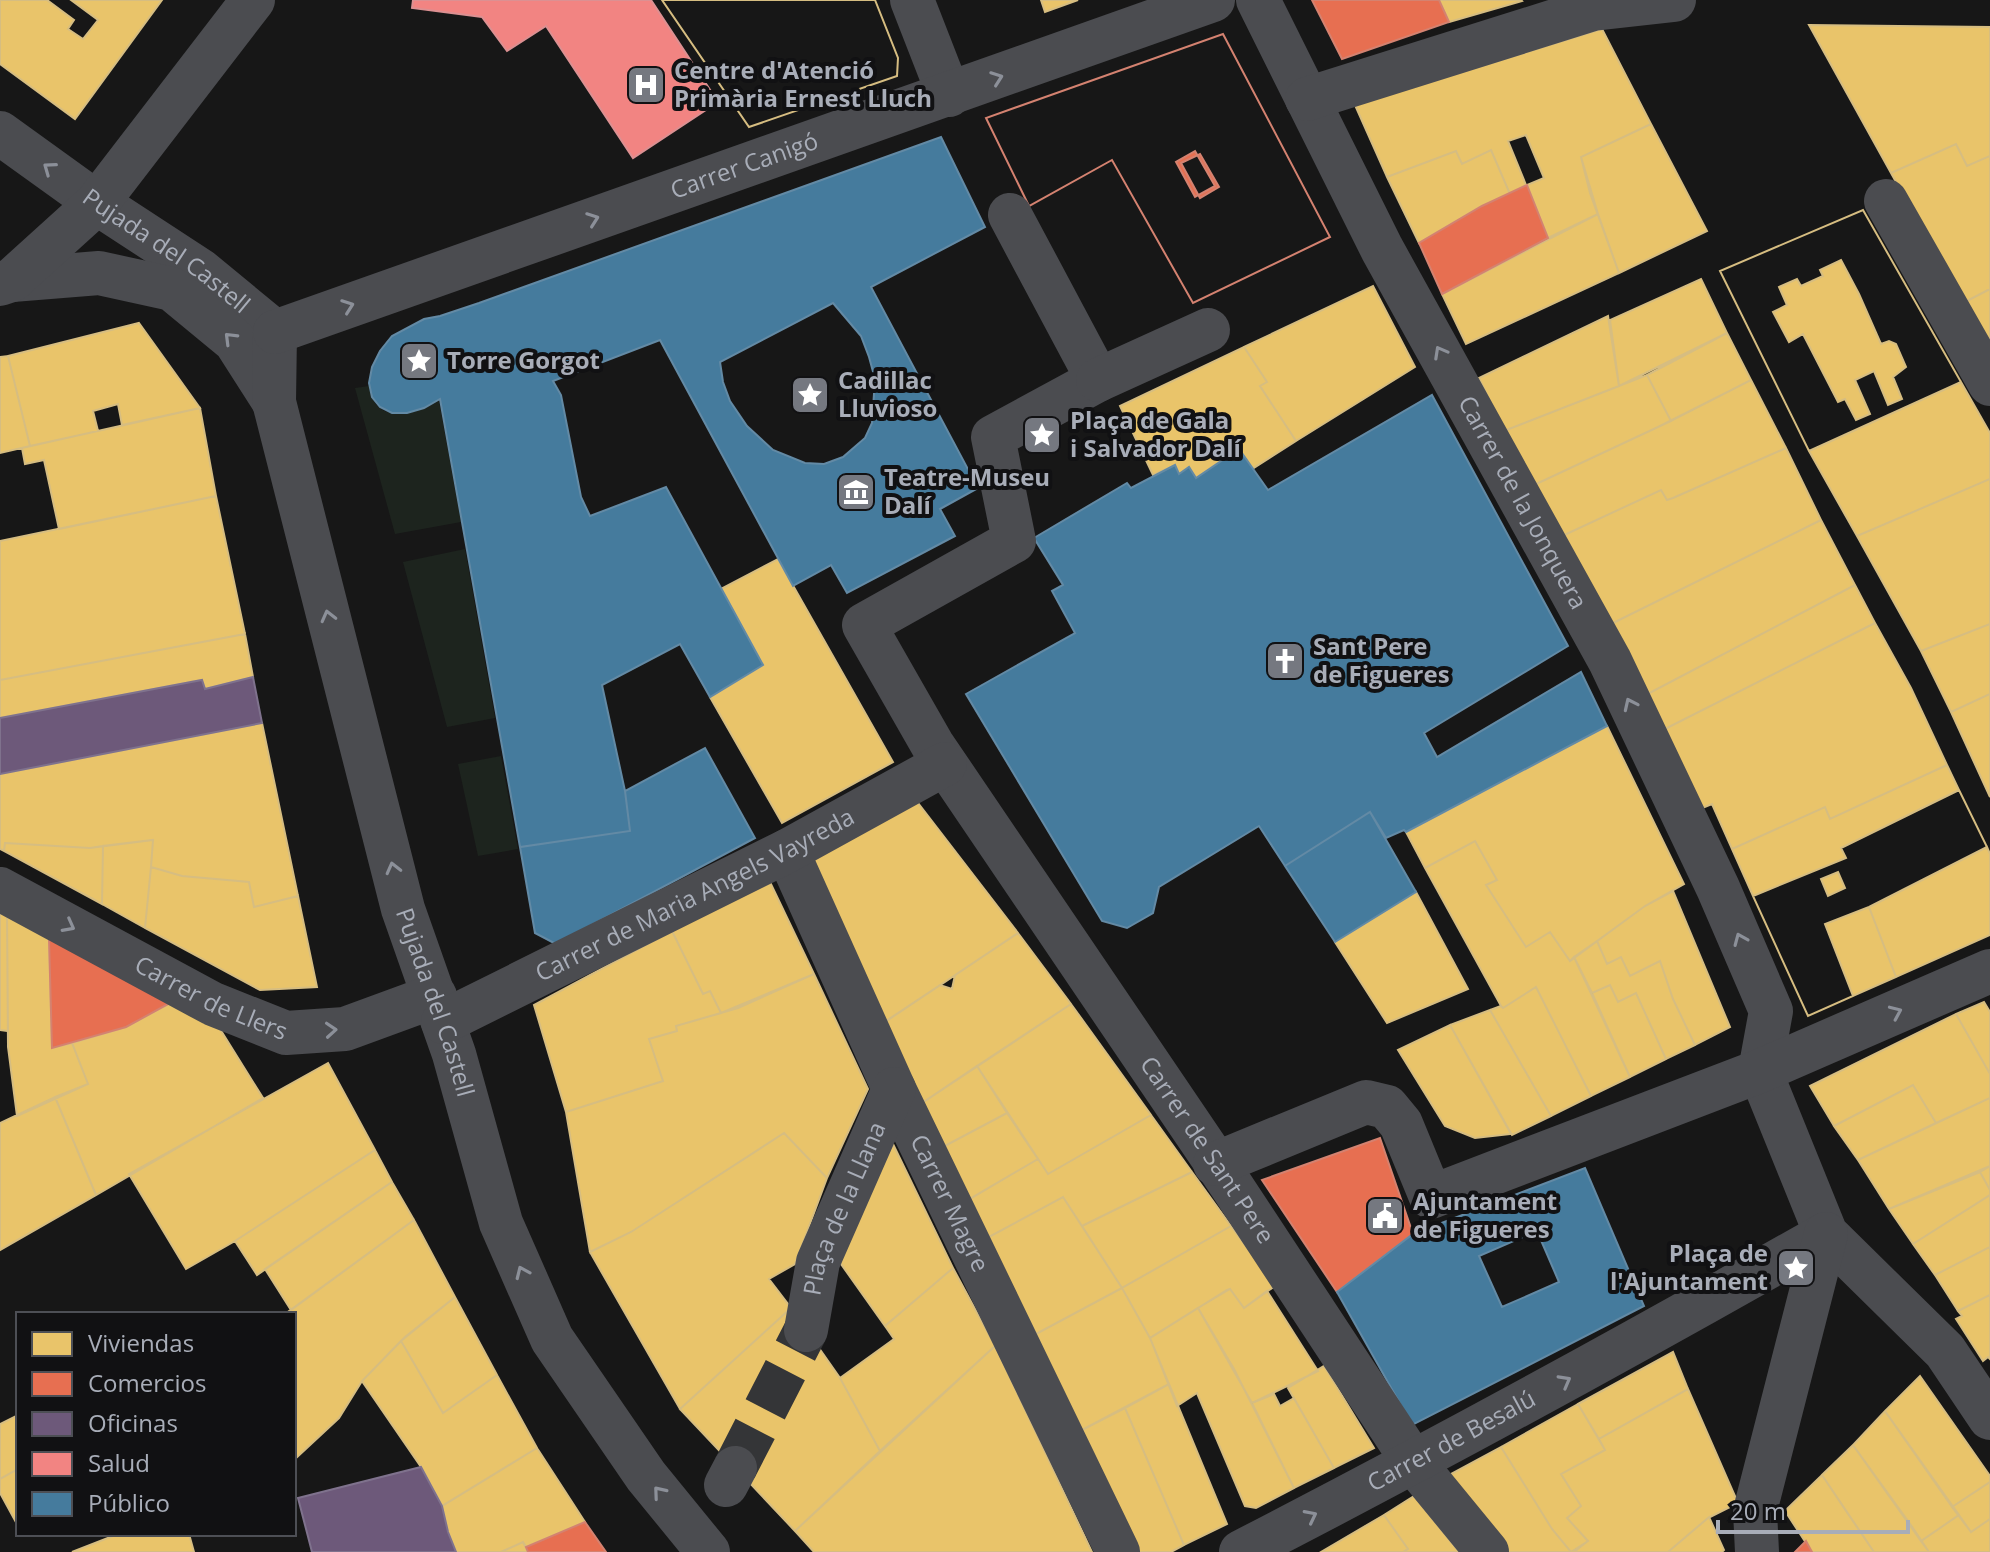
<svg xmlns="http://www.w3.org/2000/svg" width="1990" height="1552" font-family="'Open Sans',sans-serif">
<style>
.green{fill:#1d241e}
.homes{fill:#e9c46a;stroke:#d6bd81;stroke-width:2;fill-rule:evenodd}
.shops{fill:#e76f51;stroke:#d48270;stroke-width:2;fill-rule:evenodd}
.offices{fill:#6d597a;stroke:#7f728d;stroke-width:2}
.health{fill:#f28482;stroke:#dc9092;stroke-width:2}
.public{fill:#457b9d;stroke:#638aa5;stroke-width:2;fill-rule:evenodd}
.lines{fill:none;stroke-linecap:round;stroke-linejoin:round}
.minor-tunnel{stroke:#343537;stroke-width:44;stroke-dasharray:44 22;stroke-linecap:butt}
.minor{stroke:#4b4c50;stroke-width:44}
.oneway{stroke:#8c9099}
.labels{text-anchor:middle;stroke-width:8;stroke-linejoin:round;paint-order:stroke}
.poi-label{font-size:24px;font-weight:bold;fill:#a8adb8;stroke:#111113;text-anchor:start}
.street-label{font-size:24px;fill:#a8adb8;stroke:#111113}
</style>
<rect width="100%" height="100%" fill="#171717"/>
<path class="green" d="M369,386C375,426 414,415 439,401L461,522L395,534L355,388Z
M465,549L495,718L447,727L403,562Z
M501,756L518,849L478,856L458,764Z"/>
<path class="homes" d="M0,0H47L74,20L68,29L83,39L98,20L71,0H162L75,119L0,64Z
M662,0H875L898,58L897,76L749,127Z
M662,0H875L898,58L897,76L749,127Z
M1041,0H1078L1045,12Z
M1439,0H1521L1522,1L1449,22Z
M1809,25L1990,27V156L1967,166L1956,144L1891,173Z
M1602,29L1651,124L1581,157L1598,214L1548,238L1527,185L1544,178L1526,135L1508,141L1526,185L1510,194L1491,150L1462,164L1456,151L1387,177L1355,105Z
M1651,124L1707,231L1619,273L1590,193L1581,157Z
M1956,144L1967,166L1990,156V289L1963,303L1891,173Z
M1491,150L1510,194L1482,206L1419,243L1387,177L1456,151L1462,164Z
M1863,210L1961,382L1809,451L1720,271ZM1841,260L1859,294L1881,344L1889,341L1896,344L1906,367L1893,377L1902,399L1888,405L1874,371L1855,380L1870,414L1856,420L1845,399L1838,402L1803,334L1789,342L1773,312L1787,305L1779,287L1797,279L1801,286L1823,276L1820,270Z
M1863,210L1961,382L1809,451L1720,271Z
M1598,214L1619,273L1466,344L1442,294Z
M1701,279L1727,333L1619,386L1610,320Z
M1373,286L1415,367L1296,441L1260,386L1267,382L1244,347Z
M1990,289V351L1963,303Z
M1608,316L1619,386L1504,431L1479,378Z
M139,323L200,408L122,425L118,404L93,411L98,431L30,446L8,356Z
M1727,333L1751,380L1671,421L1647,375Z
M1244,347L1267,382L1260,386L1296,441L1252,469L1239,449L1196,478L1189,467L1179,474L1175,465L1153,475L1120,406Z
M8,356L30,446L0,453V357Z
M1647,375L1671,421L1534,485L1504,431Z
M1751,380L1786,448L1673,498L1667,500L1661,490L1560,537L1534,485L1658,427Z
M1961,382L1990,433V479L1857,536L1809,451Z
M200,408L216,496L59,529L44,460L25,464L22,448Z
M1786,448L1821,520L1607,626L1560,537L1661,490L1667,500L1673,498Z
M1990,479V624L1921,651L1857,536Z
M216,496L245,634L0,680V541Z
M1821,520L1855,585L1640,698L1607,626Z
M778,559L893,762L782,823L710,697L763,665L721,589Z
M1855,585L1875,623L1657,733L1640,698Z
M1875,623L1911,688L1947,765L1830,819L1825,807L1732,849L1712,804L1695,811L1657,733Z
M1990,624V694L1951,712L1921,651Z
M245,634L253,677L205,689L202,680L0,718V680Z
M1990,694V797L1951,712Z
M262,723L298,896L254,907L249,882L182,876L151,867L153,840L90,848L5,843L4,851L0,849V774Z
M1607,726L1684,884L1645,906L1570,961L1550,932L1526,947L1486,885L1497,880L1475,841L1425,868L1406,832Z
M1947,765L1959,790L1841,848L1846,858L1753,896L1732,849L1825,807L1830,819Z
M1959,790L1987,847L1869,907L1825,924L1853,996L1808,1016L1753,896L1846,858L1841,848ZM1838,872L1845,888L1828,896L1821,879Z
M1959,790L1987,847L1869,907L1825,924L1853,996L1808,1016L1753,896L1846,858L1841,848Z
M915,799L1018,933L885,1022L805,856Z
M153,840L151,867L145,928L102,904L103,846Z
M1475,841L1497,880L1486,885L1526,947L1550,932L1570,961L1574,957L1630,1077L1591,1096L1536,987L1503,1008L1501,1006L1425,868Z
M5,843L90,848L103,846L102,904L4,851Z
M1987,847L1990,854V935L1896,977L1869,907Z
M151,867L182,876L249,882L254,907L298,896L317,987L260,990L145,928Z
M769,880L814,974L721,1013L710,991L703,994L672,931Z
M1673,891L1730,1027L1695,1045L1673,999L1660,961L1630,976L1621,957L1607,964L1597,941L1645,906Z
M1416,892L1468,989L1387,1023L1335,942Z
M1869,907L1896,977L1853,996L1825,924Z
M0,912L7,916L8,1031L0,1030Z
M7,916L49,938L52,1048L72,1043L88,1084L17,1116L8,1047Z
M672,931L703,994L710,991L721,1013L676,1026L677,1031L649,1039L663,1081L566,1112L534,1005Z
M1018,933L1071,1004L919,1105L880,1025L940,985L952,989L955,975Z
M1597,941L1607,964L1621,957L1630,976L1660,961L1673,999L1695,1045L1666,1059L1636,993L1618,1002L1610,985L1592,993L1574,957Z
M814,974L868,1089L827,1178L784,1133L631,1232L590,1252L566,1112L663,1081L649,1039L677,1031L676,1026L738,1008Z
M1610,985L1618,1002L1636,993L1666,1059L1630,1077L1592,993Z
M1536,987L1591,1096L1551,1116L1490,1010L1501,1006L1503,1008Z
M1984,1002L1990,1012V1074L1956,1014Z
M170,1003L220,1029L263,1098L96,1195L55,1097L88,1084L72,1043L126,1027Z
M1071,1004L1151,1115L1048,1174L977,1066Z
M1490,1010L1551,1116L1512,1135L1450,1025Z
M1956,1014L1990,1074V1098L1936,1123L1913,1085L1834,1126L1810,1086Z
M1450,1025L1511,1134L1475,1138L1445,1126L1398,1050Z
M328,1063L375,1150L235,1241L186,1269L129,1174Z
M977,1066L1007,1113L941,1148L919,1105Z
M1913,1085L1936,1123L1858,1160L1834,1126Z
M55,1097L96,1195L0,1250V1123Z
M1990,1098V1166L1889,1209L1858,1160Z
M1007,1113L1038,1159L968,1200L941,1148Z
M1151,1115L1192,1172L1082,1226L1063,1197L987,1238L968,1200L1038,1159L1048,1174Z
M784,1133L827,1178L795,1264L769,1279L791,1308L680,1409L590,1252L631,1232Z
M893,1144L953,1268L885,1326L836,1257Z
M375,1150L392,1182L257,1275L235,1241Z
M1990,1166V1190L1980,1172Z
M1192,1172L1231,1226L1122,1288L1082,1226Z
M1980,1172L1990,1190V1195L1913,1244L1889,1209Z
M392,1182L414,1220L291,1310L265,1269Z
M1990,1195V1247L1935,1275L1913,1244Z
M1063,1197L1122,1288L1036,1334L987,1238Z
M414,1220L455,1297L405,1337L362,1381L339,1418L294,1460V1314H285Z
M1231,1226L1275,1286L1244,1308L1230,1289L1227,1290L1150,1338L1122,1288Z
M1990,1247V1295L1958,1311L1935,1275Z
M953,1268L995,1346L880,1451L840,1378L894,1339L885,1326Z
M1122,1288L1150,1338L1169,1384L1080,1431L1036,1334Z
M1230,1289L1244,1308L1267,1291L1318,1371L1252,1403L1198,1308Z
M1990,1295V1359L1988,1357L1983,1361L1956,1319L1962,1316L1958,1311Z
M455,1297L497,1375L443,1413L401,1341Z
M791,1308L840,1378L880,1451L795,1531L680,1409Z
M1198,1308L1234,1369L1294,1488L1256,1508L1245,1506L1197,1393L1177,1406L1150,1338Z
M401,1341L443,1413L497,1375L537,1448L442,1506L421,1467L362,1381Z
M995,1346L1092,1552H814L795,1531Z
M1673,1352L1688,1389L1599,1439L1578,1404Z
M1324,1366L1374,1448L1334,1468L1288,1388Z
M1920,1376L1990,1476V1482L1952,1507L1885,1411Z
M1169,1384L1227,1524L1184,1545L1125,1408Z
M1688,1389L1738,1503L1708,1518L1668,1552H1574L1588,1541L1567,1518L1581,1506L1561,1474L1605,1450L1599,1439Z
M1274,1394L1280,1406L1294,1398L1334,1468L1294,1488L1252,1403Z
M1578,1404L1605,1450L1561,1474L1581,1506L1567,1518L1588,1541L1571,1552L1552,1529L1501,1447Z
M1125,1408L1184,1545L1171,1552H1137L1080,1431Z
M1885,1411L1959,1515L1921,1541L1853,1445Z
M18,1415V1469L0,1479V1424Z
M1853,1445L1913,1528L1929,1552H1874L1822,1475Z
M1501,1447L1552,1529L1571,1552H1508L1449,1475Z
M537,1448L585,1522L526,1547L523,1542L501,1552H456L448,1532L442,1506Z
M18,1469V1523L17,1524L0,1493V1479Z
M1822,1475L1844,1508L1874,1552H1812L1785,1511Z
M1990,1482V1519L1971,1532L1952,1507Z
M1414,1496L1459,1552H1403L1408,1549L1384,1515Z
M1384,1515L1408,1549L1403,1552H1321Z
M1959,1515L1971,1532L1990,1519V1552H1929L1921,1541Z
M1709,1517L1724,1550L1722,1552H1668Z
M118,1534H189L194,1552H72Z
M523,1542L528,1552H501Z"/>
<path class="shops" d="M1312,0H1439L1449,22L1342,59Z
M1223,34L1330,237L1193,303L1112,160L1029,206L986,118ZM1195,151L1215,186L1195,197L1176,162Z
M1223,34L1330,237L1193,303L1112,160L1029,206L986,118ZM1200,154L1219,187L1200,198L1181,163Z
M1527,185L1548,238L1442,294L1419,243L1482,206Z
M49,938L170,1003L126,1027L52,1048Z
M1380,1138L1413,1234L1337,1292L1262,1180Z
M585,1522L606,1552H528L526,1547Z
M1806,1541L1812,1552H1795Z"/>
<path class="offices" d="M253,677L262,723L0,774V718L202,680L205,689Z
M421,1467L442,1506L448,1532L456,1552H312L298,1498Z"/>
<path class="health" d="M413,0H651L718,102L633,158L546,26L507,51L482,17L412,8Z"/>
<path class="public" d="M941,137L985,227L871,287L978,488L940,509L955,536L847,593L831,565L793,586L660,340L553,381L561,395L581,497L590,516L666,487L763,665L710,697L680,644L602,685L625,791L630,831L520,847L440,399L424,408L407,413H392L380,407L372,397L369,383L372,367L380,351L392,336L424,319L440,316L479,303ZM833,303L861,336L869,357L875,379L872,423L865,438L843,457L824,464L805,463L773,450L747,426L730,401L723,382L720,362Z
M1432,395L1568,646L1424,733L1437,757L1581,672L1607,726L1406,832L1404,830L1386,838L1370,812L1285,866L1259,826L1159,887L1153,913L1127,928L1102,921L966,694L1075,633L1052,591L1063,585L1034,538L1127,483L1131,488L1175,465L1179,474L1189,467L1196,478L1239,449L1268,490Z
M705,748L755,838L556,944L535,933L520,847L630,831L625,791Z
M1370,812L1416,892L1335,942L1285,866Z
M1585,1168L1644,1306L1412,1425L1337,1292L1413,1234ZM1537,1231L1559,1282L1502,1307L1479,1256Z"/>
<g class="lines">
<path class="minor-tunnel" d="M735,1468L806,1330"/>
<g class="minor">
<path d="M912,0L949,95"/>
<path id="s1" d="M1258,0L1382,249L1610,661L1718,888L1771,1011L1760,1071L1826,1234L1945,1351L1990,1418"/>
<path d="M1307,99L1593,9L1674,0"/>
<path id="s2" d="M0,133L97,203L201,271L275,332"/>
<path d="M1886,201L1990,384"/>
<path id="s3" d="M1010,215L1098,380L993,437L1014,541L864,625L932,744L1231,1185L1414,1463L1487,1552"/>
<path d="M12,280L99,273L172,289L235,341L274,402"/>
<path d="M0,284L12,280L97,203L253,0"/>
<path id="s4" d="M275,332L274,402L403,909L454,1054L501,1223L552,1339L646,1476L708,1552"/>
<path id="s5" d="M275,332L1213,0"/>
<path d="M1098,380L1208,330"/>
<path id="s6" d="M787,851L894,1089L1118,1552"/>
<path id="s7" d="M0,889L213,1004L286,1033L345,1029L435,996"/>
<path id="s8" d="M443,1022L787,851L945,764"/>
<path d="M1215,1164L1366,1102L1387,1107L1401,1124L1431,1197L1760,1071L1990,971"/>
<path id="s9" d="M806,1330L818,1262L894,1089"/>
<path d="M726,1485L735,1468"/>
<path id="s10" d="M1241,1552C1439,1450 1633,1344 1826,1234"/>
<path d="M1757,1552L1755,1511L1826,1234"/>
</g>
</g>
<defs><path id="oneway-chevron" d="M-2-3.5L2.5 0L-2 3.5" fill="none" stroke-width="1.6" stroke-linecap="round" stroke-linejoin="round" transform="scale(2)"/></defs>
<g class="oneway">
<use href="#oneway-chevron" transform="translate(997 78) rotate(-20)"/>
<use href="#oneway-chevron" transform="translate(49 168) rotate(-144)"/>
<use href="#oneway-chevron" transform="translate(593 219) rotate(-20)"/>
<use href="#oneway-chevron" transform="translate(348 306) rotate(-20)"/>
<use href="#oneway-chevron" transform="translate(230 338) rotate(-135)"/>
<use href="#oneway-chevron" transform="translate(1440 352) rotate(-119)"/>
<use href="#oneway-chevron" transform="translate(328 616) rotate(-104)"/>
<use href="#oneway-chevron" transform="translate(1630 704) rotate(-115)"/>
<use href="#oneway-chevron" transform="translate(393 868) rotate(-104)"/>
<use href="#oneway-chevron" transform="translate(69 926) rotate(28)"/>
<use href="#oneway-chevron" transform="translate(1740 939) rotate(-113)"/>
<use href="#oneway-chevron" transform="translate(1896 1012) rotate(-24)"/>
<use href="#oneway-chevron" transform="translate(331 1030) rotate(-4)"/>
<use href="#oneway-chevron" transform="translate(522 1272) rotate(-114)"/>
<use href="#oneway-chevron" transform="translate(1565 1381) rotate(-29)"/>
<use href="#oneway-chevron" transform="translate(659 1492) rotate(-130)"/>
<use href="#oneway-chevron" transform="translate(1311 1516) rotate(-27)"/>
</g>
<defs>
<symbol id="hospital-square" viewBox="-11 -11 22 22"><rect x="-9" y="-9" width="18" height="18" rx="4" fill="#757880" stroke="#111113"/><path d="M-5-5h3v3.5h4V-5h3V5h-3V1.5h-4V5h-3Z" fill="#fff"/></symbol>
<symbol id="sight-square" viewBox="-11 -11 22 22"><rect x="-9" y="-9" width="18" height="18" rx="4" fill="#757880" stroke="#111113"/><path d="M0-6L1.8-2.2L6-1.7L2.9 1.2L3.7 5.4L0 3.3L-3.7 5.4L-2.9 1.2L-6-1.7L-1.8-2.2Z" fill="#fff"/></symbol>
<symbol id="museum-square" viewBox="-11 -11 22 22"><rect x="-9" y="-9" width="18" height="18" rx="4" fill="#757880" stroke="#111113"/><path d="M0-6L6-3V-2H-6V-3ZM-5-1h2V3h-2ZM-1-1h2V3h-2ZM3-1h2V3H3ZM-6 4H6V6H-6Z" fill="#fff"/></symbol>
<symbol id="church-square" viewBox="-11 -11 22 22"><rect x="-9" y="-9" width="18" height="18" rx="4" fill="#757880" stroke="#111113"/><path d="M-1.2-6h2.4v3.5h3.3v2.4h-3.3V6h-2.4V-.1h-3.3v-2.4h3.3Z" fill="#fff"/></symbol>
<symbol id="civic-square" viewBox="-11 -11 22 22"><rect x="-9" y="-9" width="18" height="18" rx="4" fill="#757880" stroke="#111113"/><path d="M-.6-6.5H3V-4.5H.6V-3L4-1V1h2V6H-6V1h2V-1L-.6-3ZM-1.2 2.5V6h2.4V2.5Z" fill="#fff"/></symbol>
</defs>
<g fill-rule="evenodd">
<use href="#hospital-square" x="624" y="63" width="44" height="44"/>
<use href="#sight-square" x="397" y="339" width="44" height="44"/>
<use href="#sight-square" x="788" y="373" width="44" height="44"/>
<use href="#sight-square" x="1020" y="413" width="44" height="44"/>
<use href="#museum-square" x="834" y="470" width="44" height="44"/>
<use href="#church-square" x="1263" y="639" width="44" height="44"/>
<use href="#civic-square" x="1363" y="1194" width="44" height="44"/>
<use href="#sight-square" x="1774" y="1246" width="44" height="44"/>
</g>
<g class="labels">
<g class="poi-label">
<text x="674" y="79">Centre d'Atenció<tspan x="674" dy="28">Primària Ernest Lluch</tspan></text>
<text x="447" y="369">Torre Gorgot</text>
<text x="838" y="389">Cadillac<tspan x="838" dy="28">Lluvioso</tspan></text>
<text x="1070" y="429">Plaça de Gala<tspan x="1070" dy="28">i Salvador Dalí</tspan></text>
<text x="884" y="486">Teatre-Museu<tspan x="884" dy="28">Dalí</tspan></text>
<text x="1313" y="655">Sant Pere<tspan x="1313" dy="28">de Figueres</tspan></text>
<text x="1413" y="1210">Ajuntament<tspan x="1413" dy="28">de Figueres</tspan></text>
<text x="1768" y="1262" text-anchor="end">Plaça de<tspan x="1768" dy="28">l'Ajuntament</tspan></text>
</g>
<g class="street-label">
<text dy="8" stroke="none"><textPath href="#s5" startOffset="498">Carrer Canigó</textPath></text>
<text dy="8" stroke="none"><textPath href="#s2" startOffset="204">Pujada del Castell</textPath></text>
<text dy="8" stroke="none"><textPath href="#s1" startOffset="568">Carrer de la Jonquera</textPath></text>
<text dy="8" stroke="none"><textPath href="#s8" startOffset="282">Carrer de Maria Angels Vayreda</textPath></text>
<text dy="8" stroke="none"><textPath href="#s7" startOffset="238">Carrer de Llers</textPath></text>
<text dy="8" stroke="none"><textPath href="#s4" startOffset="692">Pujada del Castell</textPath></text>
<text dy="8" stroke="none"><textPath href="#s3" startOffset="1212">Carrer de Sant Pere</textPath></text>
<text dy="8" stroke="none"><textPath href="#s6" startOffset="388">Carrer Magre</textPath></text>
<text dy="8" stroke="none"><textPath href="#s9" startOffset="128">Plaça de la Llana</textPath></text>
<text dy="8" stroke="none"><textPath href="#s10" startOffset="238">Carrer de Besalú</textPath></text>
</g>
</g>
<rect x="16" y="1312" width="280" height="224" fill="#111113" stroke="#4d4f55" stroke-width="2"/>
<rect x="32" y="1332" width="40" height="24" fill="#e9c46a" stroke="#4d4f55" stroke-width="2"/>
<text x="88" y="1352" font-size="24" fill="#a8adb8">Viviendas</text>
<rect x="32" y="1372" width="40" height="24" fill="#e76f51" stroke="#4d4f55" stroke-width="2"/>
<text x="88" y="1392" font-size="24" fill="#a8adb8">Comercios</text>
<rect x="32" y="1412" width="40" height="24" fill="#6d597a" stroke="#4d4f55" stroke-width="2"/>
<text x="88" y="1432" font-size="24" fill="#a8adb8">Oficinas</text>
<rect x="32" y="1452" width="40" height="24" fill="#f28482" stroke="#4d4f55" stroke-width="2"/>
<text x="88" y="1472" font-size="24" fill="#a8adb8">Salud</text>
<rect x="32" y="1492" width="40" height="24" fill="#457b9d" stroke="#4d4f55" stroke-width="2"/>
<text x="88" y="1512" font-size="24" fill="#a8adb8">Público</text>
<path d="M1718 1520v12h190v-12" fill="none" stroke="#a8adb8" stroke-width="4"/>
<text x="1730" y="1520" font-size="24" fill="#a8adb8" stroke="#111113" stroke-width="6" paint-order="stroke">20 m</text>
</svg>
